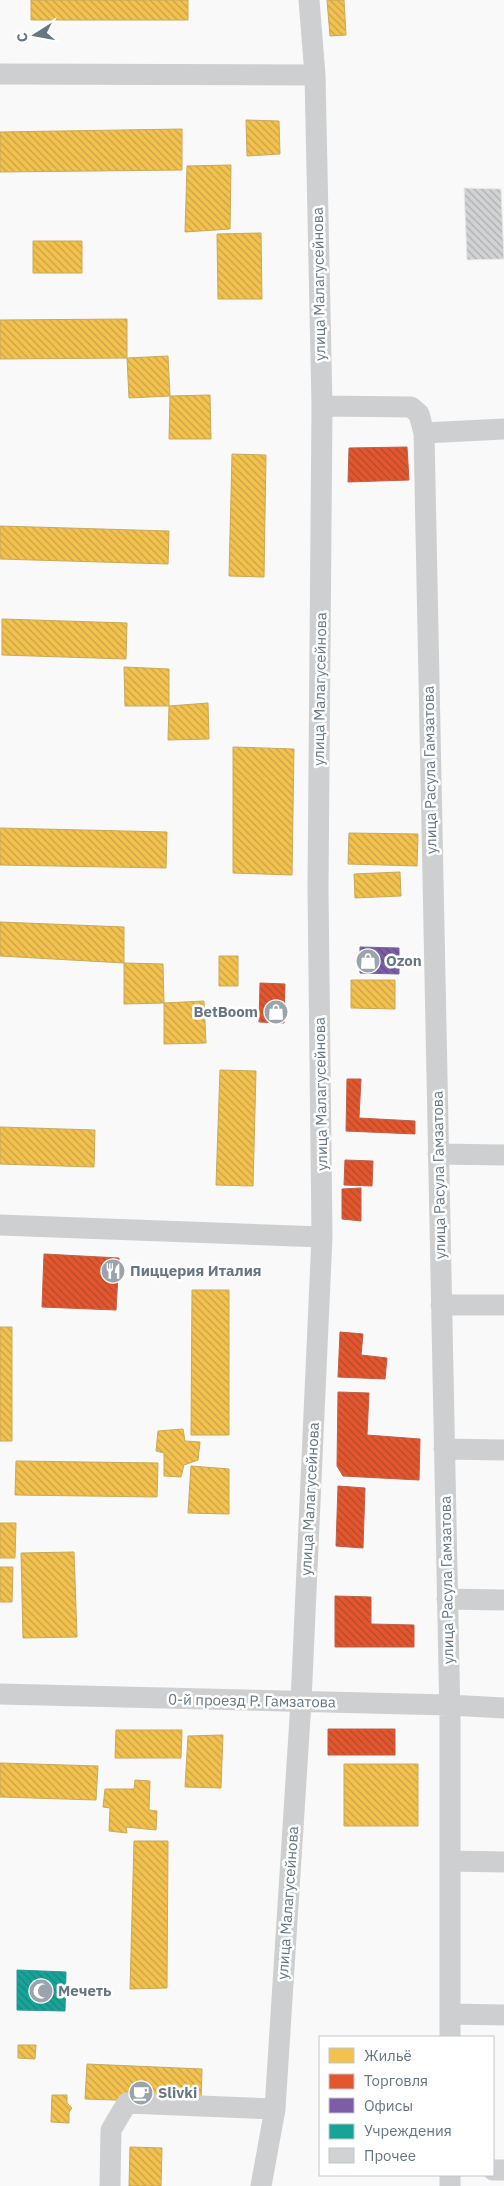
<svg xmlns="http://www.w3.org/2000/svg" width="504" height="2186" font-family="'IBM Plex Sans',sans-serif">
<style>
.homes{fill:url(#homes-back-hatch);stroke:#c8aa5e}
.shops{fill:url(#shops-back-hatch);stroke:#be6048}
.offices{fill:url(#offices-back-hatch);stroke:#74659c}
.public{fill:url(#public-back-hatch);stroke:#2e9692}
.building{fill:url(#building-back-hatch);stroke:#e8e8e8}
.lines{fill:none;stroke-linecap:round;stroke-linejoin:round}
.minor{stroke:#cecfd0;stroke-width:21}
.labels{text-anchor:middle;stroke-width:5;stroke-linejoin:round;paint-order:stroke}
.street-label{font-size:15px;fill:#657683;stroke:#fff}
.poi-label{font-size:15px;font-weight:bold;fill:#657683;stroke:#fff;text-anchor:start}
</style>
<defs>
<pattern id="homes-back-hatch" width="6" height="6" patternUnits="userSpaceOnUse" patternTransform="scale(1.25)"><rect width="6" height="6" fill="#f2c14e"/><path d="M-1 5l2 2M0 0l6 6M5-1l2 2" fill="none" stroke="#c8a146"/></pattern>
<pattern id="shops-back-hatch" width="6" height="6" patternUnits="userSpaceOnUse" patternTransform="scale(1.25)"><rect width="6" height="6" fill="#e4572e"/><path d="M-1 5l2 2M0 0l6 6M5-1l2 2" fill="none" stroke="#b24a2c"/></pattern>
<pattern id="offices-back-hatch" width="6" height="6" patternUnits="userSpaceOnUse" patternTransform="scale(1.25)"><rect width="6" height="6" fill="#7b5ea7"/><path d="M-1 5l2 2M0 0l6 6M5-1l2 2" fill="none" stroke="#5f4c81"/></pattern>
<pattern id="public-back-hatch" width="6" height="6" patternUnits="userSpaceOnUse" patternTransform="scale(1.25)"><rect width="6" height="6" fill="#17a398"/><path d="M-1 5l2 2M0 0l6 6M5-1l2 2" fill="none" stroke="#188981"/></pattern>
<pattern id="building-back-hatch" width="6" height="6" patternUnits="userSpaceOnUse" patternTransform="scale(1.25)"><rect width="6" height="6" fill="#d0d2d3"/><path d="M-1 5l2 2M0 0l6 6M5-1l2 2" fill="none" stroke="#acafb1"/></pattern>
</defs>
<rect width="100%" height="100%" fill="#f9f9f9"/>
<path class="homes" d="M31,0H188V20H31Z
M327,0H344L346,35L330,36Z
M246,120L279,121L280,154L247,156Z
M182,129V170L0,172V132Z
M231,165L230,229L185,232L187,166Z
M261,233L262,299H218L217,234Z
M33,241H82V273H33Z
M127,319V358L0,359V320Z
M168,356L170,396L129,398L127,358Z
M210,395L211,439H169L170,396Z
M232,454L266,455L264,577L229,576Z
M0,526L169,531L168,564L0,559Z
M2,619L127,623L126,659L2,655Z
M124,667L169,669V706H125Z
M208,703L209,739L168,740L169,706Z
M233,747L294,749L292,875L233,873Z
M0,828L167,832L166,868L0,865Z
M349,833L418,834L417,866L348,864Z
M400,872L401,896L355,898L354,874Z
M0,922L124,927V963L0,956Z
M219,956H238V986H219Z
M124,963L163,964L164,1003L124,1004Z
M351,980H395V1009L351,1008Z
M204,1001L206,1043L164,1044V1003Z
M220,1070L256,1071L253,1186L216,1185Z
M0,1127L95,1130L94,1167L0,1164Z
M192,1290H229V1435H191Z
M0,1327H12V1441H0Z
M183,1429L185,1441L200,1442L198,1460L184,1465L181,1477L164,1476V1453L156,1451L158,1431Z
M16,1461L158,1463L157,1497L15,1495Z
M191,1466L229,1469V1514L188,1513Z
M0,1523H16L15,1558H0Z
M74,1552L77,1637L23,1638L21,1553Z
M0,1567H13L12,1602H0Z
M116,1730H182L181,1758H115Z
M223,1735L221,1788L185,1787L188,1736Z
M0,1763L98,1766L96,1800L0,1797Z
M344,1764H418V1826H344Z
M135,1780L150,1781L149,1810L157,1811L156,1830L126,1827L127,1833L109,1831L110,1808L103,1807L105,1789H134Z
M134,1841H168L167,1988L130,1989Z
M18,2045H36L35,2059L18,2058Z
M87,2064L202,2069L201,2103L85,2099Z
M52,2095H67V2103L72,2108L69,2112V2123L51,2122Z
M130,2147L162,2148L161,2186H129Z"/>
<path class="shops" d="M407,447L409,480L348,482L349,448Z
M260,983L285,984L284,1023L259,1022Z
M347,1079H361L359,1118L415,1121V1134L346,1131Z
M345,1160L373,1161L372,1186L344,1185Z
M361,1188V1221L342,1219V1189Z
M44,1254L119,1258L116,1310L42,1307Z
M340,1332L363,1334L361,1355L387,1358L385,1379L338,1377Z
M338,1392L369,1393L367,1435L420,1439L419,1480L343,1476L337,1466Z
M338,1486L365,1488L363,1548L336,1546Z
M335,1596L371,1597V1624L414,1625V1647H335Z
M328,1729H395V1755H328Z"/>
<path class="offices" d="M360,947L399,948V974L360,973Z"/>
<path class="public" d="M17,1970L66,1972L65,2011L17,2010Z"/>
<path class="building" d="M464,188L501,189L504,259L467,260Z"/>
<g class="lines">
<path class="minor" d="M0,74L315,75
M322,406L411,407L419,414L424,433L450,1719V2037
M424,433L504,429
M438,1154L504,1155
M0,1225L322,1237
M441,1305H504
M444,1449L504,1450
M447,1599L504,1600
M0,1694L449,1705L504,1708
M450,1861L504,1862
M450,2014L504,2015
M493,2170H504
M450,2175V2186
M110,2186L111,2130L127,2103L275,2109
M261,2186L275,2109L301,1702L322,1237L318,888L322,406L315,75L309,0"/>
</g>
<defs>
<symbol id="shop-disc" viewBox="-11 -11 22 22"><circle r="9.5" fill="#99a4ac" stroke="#fff"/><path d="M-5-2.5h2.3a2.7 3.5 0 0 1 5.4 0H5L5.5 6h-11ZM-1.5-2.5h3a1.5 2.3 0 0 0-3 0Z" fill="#fff"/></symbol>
<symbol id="restaurant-disc" viewBox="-11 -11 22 22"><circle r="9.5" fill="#99a4ac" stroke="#fff"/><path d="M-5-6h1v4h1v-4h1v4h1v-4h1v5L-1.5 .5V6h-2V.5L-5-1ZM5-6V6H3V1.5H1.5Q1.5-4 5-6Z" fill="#fff"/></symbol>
<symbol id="mosque-disc" viewBox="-11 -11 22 22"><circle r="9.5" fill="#99a4ac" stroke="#fff"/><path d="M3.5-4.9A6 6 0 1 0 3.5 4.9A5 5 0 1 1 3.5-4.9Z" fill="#fff"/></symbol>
<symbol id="cafe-disc" viewBox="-11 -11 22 22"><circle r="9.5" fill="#99a4ac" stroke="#fff"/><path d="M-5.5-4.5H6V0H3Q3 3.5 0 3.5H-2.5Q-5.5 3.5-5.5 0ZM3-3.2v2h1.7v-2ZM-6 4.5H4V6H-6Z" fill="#fff"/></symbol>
</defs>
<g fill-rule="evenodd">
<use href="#shop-disc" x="354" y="947" width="28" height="28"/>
<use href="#shop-disc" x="262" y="998" width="28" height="28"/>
<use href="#restaurant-disc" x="99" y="1257" width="28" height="28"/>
<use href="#mosque-disc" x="27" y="1977" width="28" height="28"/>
<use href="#cafe-disc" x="127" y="2079" width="28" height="28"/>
</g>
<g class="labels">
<g class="street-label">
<text transform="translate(319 284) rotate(-91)" y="5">улица Малагусейнова</text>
<text transform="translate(320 689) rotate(-89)" y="5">улица Малагусейнова</text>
<text transform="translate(430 770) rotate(-91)" y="5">улица Расула Гамзатова</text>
<text transform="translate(321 1094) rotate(-91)" y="5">улица Малагусейнова</text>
<text transform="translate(439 1175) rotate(-91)" y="5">улица Расула Гамзатова</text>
<text transform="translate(310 1499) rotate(-87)" y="5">улица Малагусейнова</text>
<text transform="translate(447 1580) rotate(-91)" y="5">улица Расула Гамзатова</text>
<text transform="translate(252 1701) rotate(1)" y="5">0-й проезд Р. Гамзатова</text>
<text transform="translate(288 1903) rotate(-86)" y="5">улица Малагусейнова</text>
</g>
<g class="poi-label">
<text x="386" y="966">Ozon</text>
<text x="258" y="1017" text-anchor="end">BetBoom</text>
<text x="130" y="1276">Пиццерия Италия</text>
<text x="58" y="1996">Мечеть</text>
<text x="158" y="2098">Slivki</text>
</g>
</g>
<rect x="319" y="2036" width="175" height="140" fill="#ffffff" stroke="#c1c8cd"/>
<rect x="329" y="2048" width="25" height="15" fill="#f2c14e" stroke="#c1c8cd"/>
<text x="364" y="2061" font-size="15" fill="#657683">Жильё</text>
<rect x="329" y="2074" width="25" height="15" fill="#e4572e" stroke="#c1c8cd"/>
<text x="364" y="2086" font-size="15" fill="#657683">Торговля</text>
<rect x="329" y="2098" width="25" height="15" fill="#7b5ea7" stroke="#c1c8cd"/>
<text x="364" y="2111" font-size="15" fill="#657683">Офисы</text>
<rect x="329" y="2124" width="25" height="15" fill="#17a398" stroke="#c1c8cd"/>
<text x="364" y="2136" font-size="15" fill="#657683">Учреждения</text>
<rect x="329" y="2148" width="25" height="15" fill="#d0d2d3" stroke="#c1c8cd"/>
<text x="364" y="2161" font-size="15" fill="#657683">Прочее</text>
<g transform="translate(35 35) rotate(259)" stroke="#ffffff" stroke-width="4" paint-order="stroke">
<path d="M0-4L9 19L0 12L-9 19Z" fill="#657683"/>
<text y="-8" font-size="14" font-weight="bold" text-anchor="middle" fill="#657683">С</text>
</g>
</svg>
